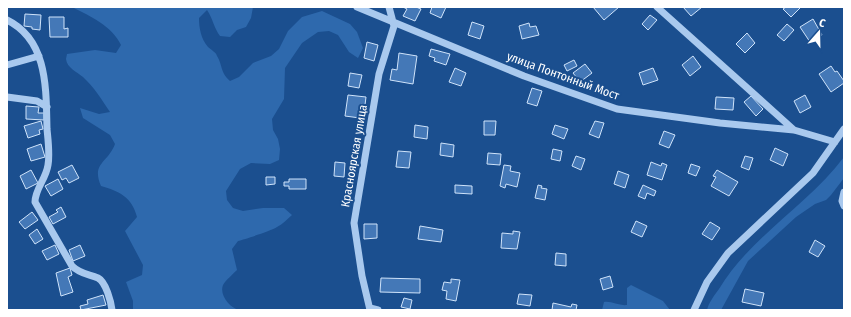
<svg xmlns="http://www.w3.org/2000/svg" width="851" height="317" font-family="'Fira Sans Condensed',sans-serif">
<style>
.green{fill:#2e69ad}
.building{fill:#4478b7;stroke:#cfe3fa}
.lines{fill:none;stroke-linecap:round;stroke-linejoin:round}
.minor{stroke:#a9c9ee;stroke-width:7}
.labels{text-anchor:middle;stroke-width:4;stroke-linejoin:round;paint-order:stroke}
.street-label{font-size:12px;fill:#fff;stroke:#1b4f8f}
</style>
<rect width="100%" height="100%" fill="#1b4f8f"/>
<path class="green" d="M72,7H253L251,18L246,27L237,30L230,37L220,36C214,28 213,19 207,10L199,18C199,28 201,39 208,47C211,50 216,52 217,56C223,66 220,72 230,81L239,77L253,63L271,56L279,49L288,31L302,17L322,11L350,24L357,32L363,48L358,58L349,52L338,35L329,31L318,32L302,43L285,68L284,99L272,119L273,130L278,139L280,149L279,160L270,164L251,163L240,169L226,191L227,200L233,208L243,211L263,208H284L292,215C287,219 283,224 277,227C271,231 245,239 238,241L232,249L237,270C233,274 226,280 223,285C219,295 230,308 239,310H133V301L126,282L142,275L143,265L125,231L137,217C132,197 119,191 101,186C91,163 108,163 115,144L110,135L83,118L80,108L99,114L110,112C102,100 94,87 83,77C77,72 67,68 66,59L67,54L95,50L116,53L121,45C112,26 90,16 72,7Z
M844,157V178L831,195L826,200L815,204L796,217L748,261L721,310H707C709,302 714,296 719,289C750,237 807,206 844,157Z
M631,285L663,301L670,310H602L604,302C612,301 619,306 627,305V288Z"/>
<path class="building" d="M403,7H416L421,9L415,21L403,16L407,9Z
M432,7H446L441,18L430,13Z
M593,7H619L604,20Z
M683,7H702L691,16Z
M786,7H801L791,17L783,9Z
M25,14L41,15L40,30L32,29V27L24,26Z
M650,15L657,20L648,30L642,24Z
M49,17H64V29L68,28V37H50Z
M813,19L822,35L810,42L800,27Z
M472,22L484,26L480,39L468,35Z
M529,23L530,27L536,26L539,35L522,39L519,26Z
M787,24L794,30L784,41L777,35Z
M747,33L755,43L745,53L736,44Z
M367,42L378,45L374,61L364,58Z
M431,49L450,54L446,65L434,61L435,58L429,56Z
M399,53L417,56L413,84L390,80L392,69L397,70Z
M693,56L701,67L690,76L682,65Z
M574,60L577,66L567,71L564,65Z
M585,64L592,73L580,82L573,73Z
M831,66L835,72L837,71L844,81V83L831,92L819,74Z
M455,68L466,73L461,86L449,82Z
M653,68L658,80L643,85L639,73Z
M350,73L362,75L359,88L348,86Z
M532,88L542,91L537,106L527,103Z
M348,95L366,97L365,105L361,104L360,118L345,116Z
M805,95L811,107L800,113L794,101Z
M751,96L763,109L756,116L744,102Z
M716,97L734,98L733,110L715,109Z
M26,106L39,107L38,113H44V120L26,119Z
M41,121L43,129L39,130L40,134L28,138L24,126Z
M484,121H496L495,135H484Z
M595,121L604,123L599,138L589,134Z
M415,125L428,127L427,139L414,137Z
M555,125L568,129L564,139L552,134Z
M664,131L675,135L669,148L659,144Z
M441,143L454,145L453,157L440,155Z
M41,144L45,157L31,161L27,149Z
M775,148L788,154L783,166L770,160Z
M553,149L562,151L560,161L551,159Z
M398,151L411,152L409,168L396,167Z
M488,153L501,154L500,165L487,164Z
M576,156L585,159L581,170L572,166Z
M745,156L753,158L749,170L741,167Z
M335,162L345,163L344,177L334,176Z
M651,162L661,166L662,163L667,165L662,180L647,175Z
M691,164L700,167L696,176L688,173Z
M72,165L79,178L69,183L66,178L62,180L58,172Z
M504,165L511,166L510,171L520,173L517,187L506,184L505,188L500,186Z
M31,170L38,183L26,189L20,176Z
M717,170L738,182L729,196L711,186L716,177L713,176Z
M618,171L629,175L625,188L614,184Z
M266,177H275V184L266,185Z
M58,179L63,189L51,196L45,186Z
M289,179H306V189H289V186H284V182H289Z
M455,185L472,186V194L455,193Z
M538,185L542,186L541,188L547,189L545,200L535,198Z
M643,185L656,191L654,196L647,193L645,199L638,196Z
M61,207L66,217L53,224L49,217L58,212L56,210Z
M32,212L38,220L25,229L19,222Z
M636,221L647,226L642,237L631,232Z
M710,222L720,228L712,240L702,234Z
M364,224H377V238L364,239Z
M420,226L443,230L441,242L418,239Z
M37,229L43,239L35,244L29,235Z
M513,231L520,232L517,249L501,248L502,233L513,234Z
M815,240L825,246L818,257L809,252Z
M55,245L59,254L47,260L42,251Z
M80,245L85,256L73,261L69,250Z
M556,253L566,254V266L555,265Z
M70,268L72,275L68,277L73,292L61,296L56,273Z
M610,276L613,287L603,290L600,279Z
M381,278L420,279V293L380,292Z
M451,279L460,280L456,301L446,299L447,291L442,290L444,282L451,283Z
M745,289L764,293L761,306L742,302Z
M519,294L532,295L530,306L517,304Z
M103,295L106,305L81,310L80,306L88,304L87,300Z
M404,298L412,300L410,309L401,307Z
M553,303L571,307L572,304L577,305L576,310H552Z"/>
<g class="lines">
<path class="minor" d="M357,7L524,76L617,109L720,123L794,130L835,142
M657,7L794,130
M7,20C48,40 46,89 47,129C48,140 50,154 48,165C46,179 35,189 35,202L72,266C80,274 88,274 98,278C106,282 111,302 112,310
M7,65L39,56
M7,97L37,101L47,107
M844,192L842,201L844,206
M370,308L378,310
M370,310L362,276L354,223L379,74L394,26L389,7
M694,310L707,282L728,253L813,173L844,129"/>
</g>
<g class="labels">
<g class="street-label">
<text transform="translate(563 76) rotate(20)" y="4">улица Понтонный Мост</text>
<text transform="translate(354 156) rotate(-80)" y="4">Красноярская улица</text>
</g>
</g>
<rect width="851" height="317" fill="none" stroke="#ffffff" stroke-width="16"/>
<g transform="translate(819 32) rotate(20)" stroke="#1b4f8f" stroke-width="3" paint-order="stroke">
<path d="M0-3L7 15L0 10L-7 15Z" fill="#ffffff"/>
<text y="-6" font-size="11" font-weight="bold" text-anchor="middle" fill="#ffffff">С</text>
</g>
</svg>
